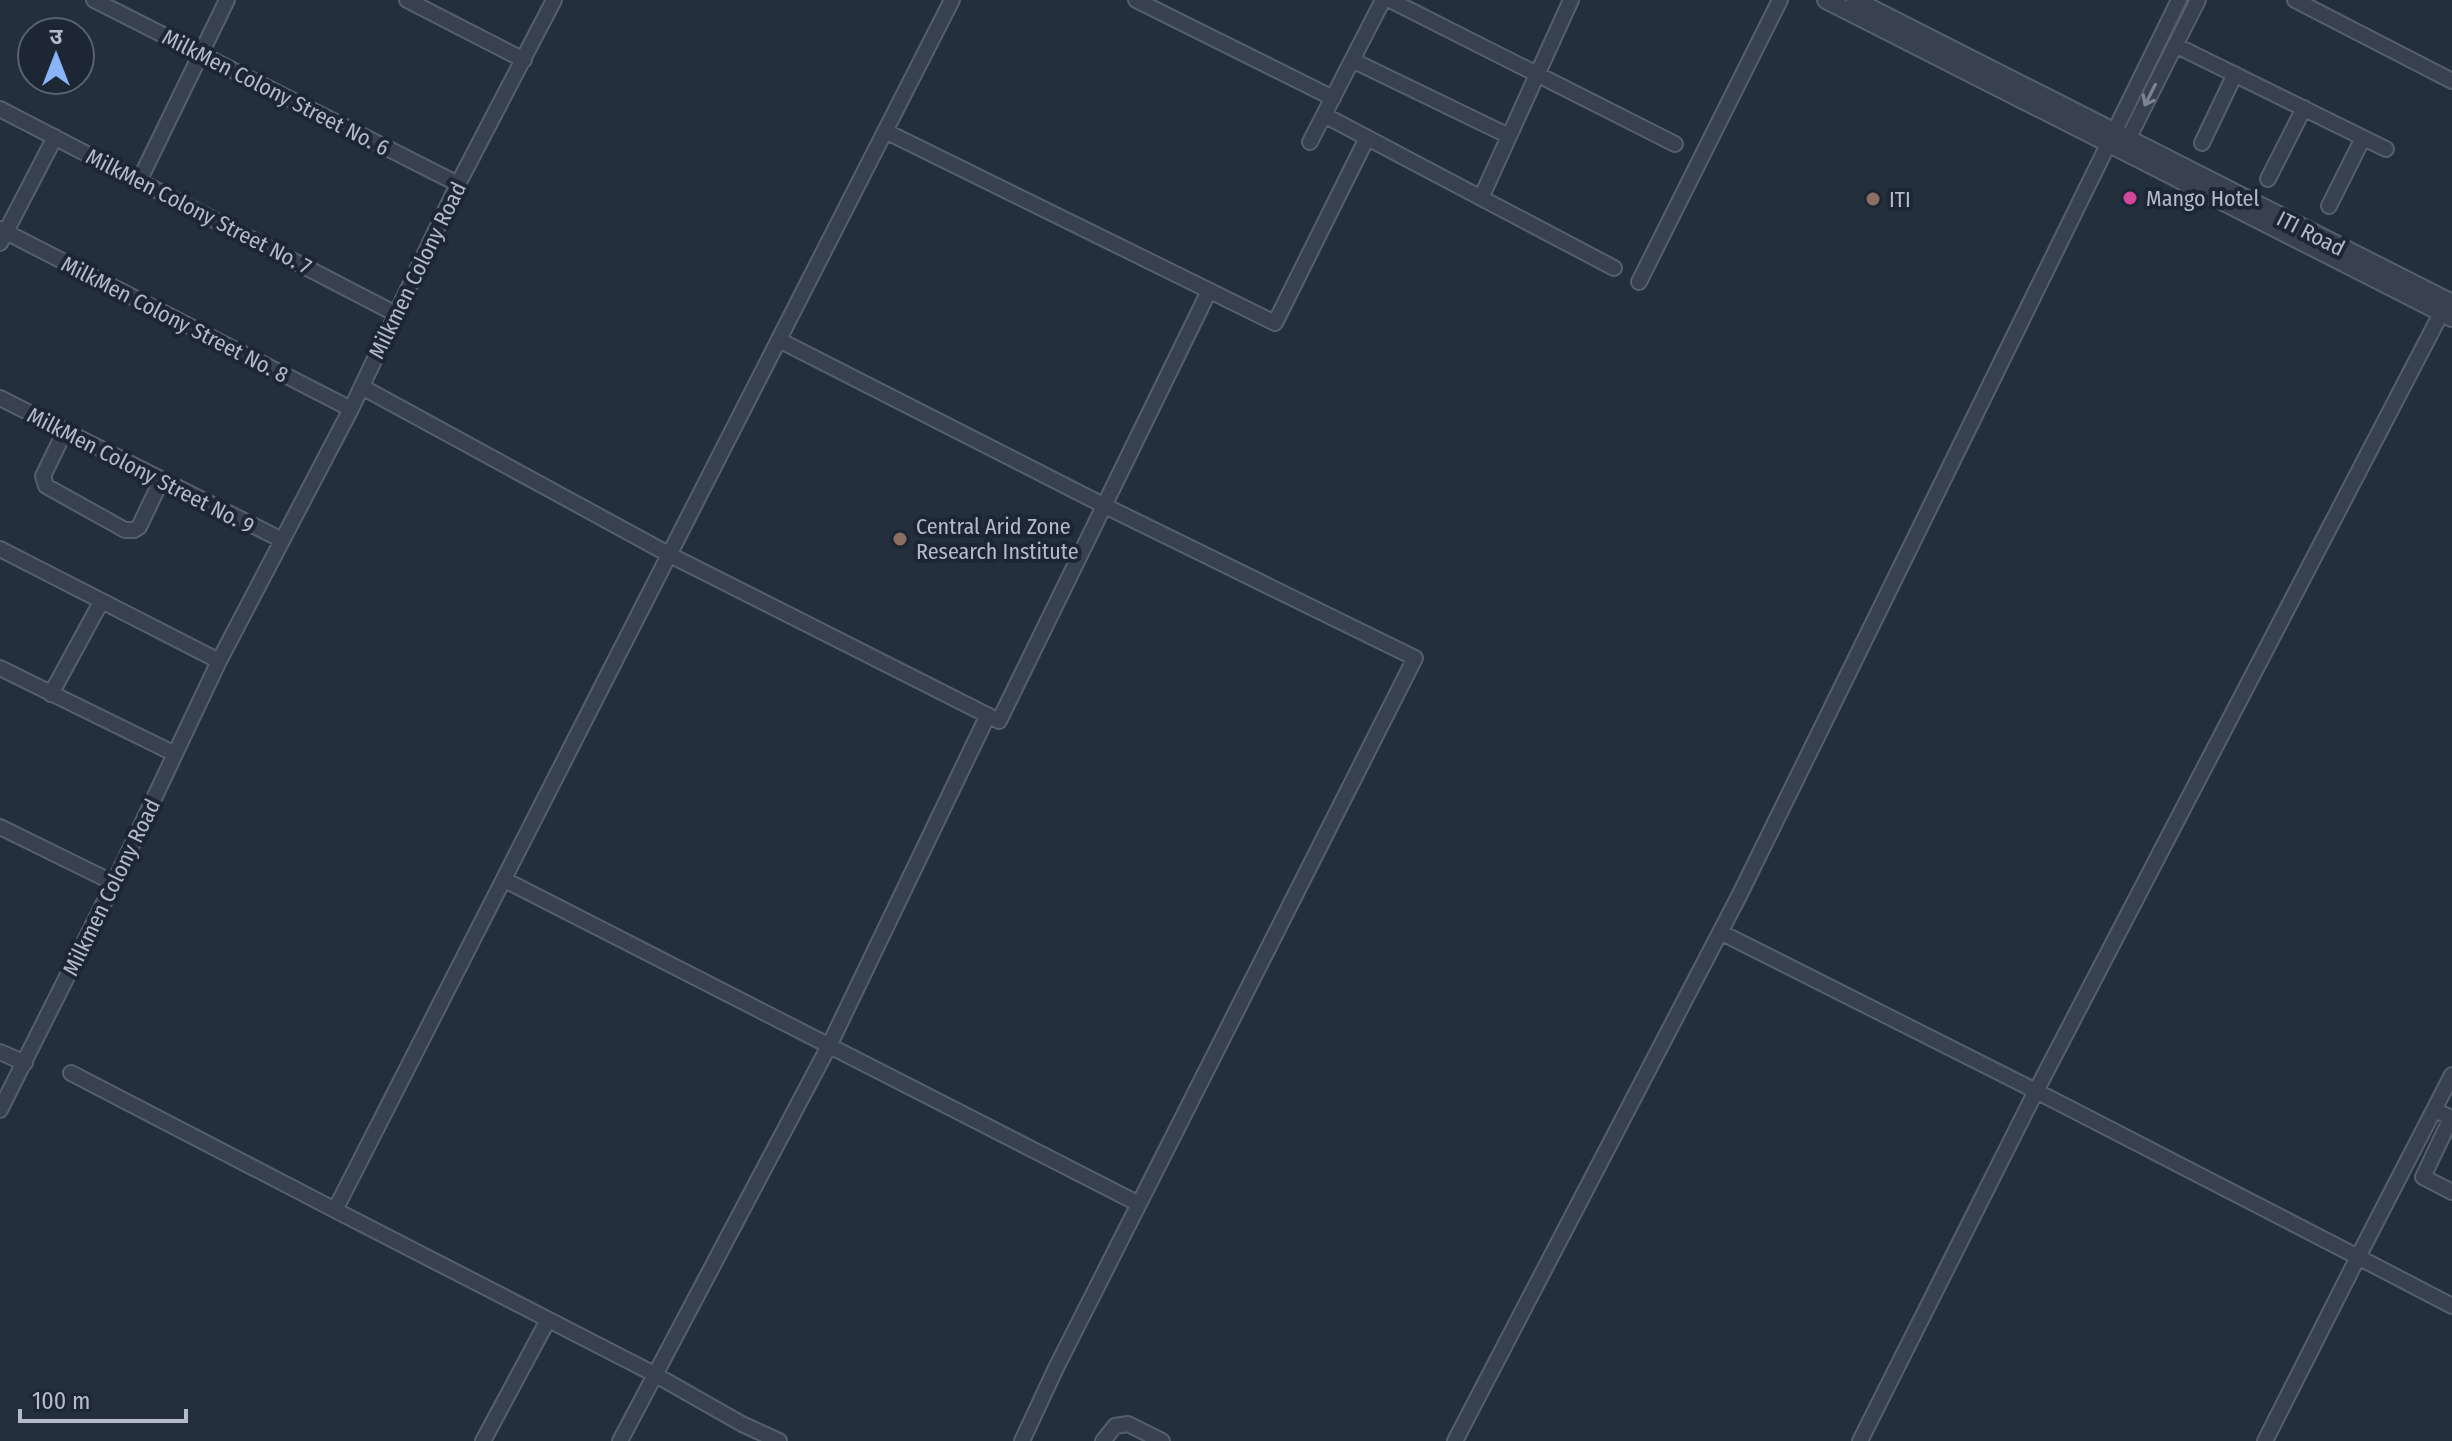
<svg xmlns="http://www.w3.org/2000/svg" width="2452" height="1441" font-family="'Fira Sans Condensed','Noto Sans Devanagari',sans-serif">
<style>
.lines{fill:none;stroke-linecap:round;stroke-linejoin:round}
.minor-casing{stroke:#565f6c;stroke-width:18}
.tertiary-casing{stroke:#565f6c;stroke-width:20}
.minor{stroke:#38414e;stroke-width:14}
.tertiary{stroke:#38414e;stroke-width:16}
.oneway{stroke:#7c8592}
.hotel-dot{fill:#d1479c;stroke:#1d2633;stroke-width:3}
.education-dot{fill:#8d6e63;stroke:#1d2633;stroke-width:3}
.labels{text-anchor:middle;stroke-width:8;stroke-linejoin:round;paint-order:stroke}
.street-label{font-size:22px;fill:#b4bcc9;stroke:#1d2633}
.poi-label{font-size:22px;fill:#b4bcc9;stroke:#1d2633;text-anchor:start}
</style>
<rect width="100%" height="100%" fill="#242f3e"/>
<g class="lines">
<defs>
<path id="minor" d="M94,0L458,184
M407,0L524,60
M1136,0L1333,98
M1390,0L1675,144
M2295,0L2452,81
M2175,45L2386,149
M1352,60L1509,136
M0,109L396,314
M1324,115L1614,268
M885,131L1275,323L1367,138
M2128,139L2198,0
M1310,142L1383,0
M2202,143L2235,74
M140,179L227,0
M2268,179L2304,108
M1481,198L1571,0
M2329,206L2363,138
M0,229L351,409
M0,243L55,137
M1639,282L1780,0
M2446,304L2036,1091L2358,1257L2452,1075
M779,340L1105,506L1415,658L1056,1368L1022,1441
M362,387L670,555L999,721L1209,291
M0,398L282,540
M64,433L43,476L46,486L125,530H134L139,527L161,481
M0,549L219,661
M0,668L175,754
M51,694L101,602
M0,827L114,883
M505,880L1139,1204
M1720,932L2036,1091L1860,1441
M0,1052L25,1063
M71,1073L335,1210L952,0
M0,1110L114,883L219,661L351,409L458,184L554,0
M2435,1110L2451,1118L2423,1177L2452,1192
M335,1210L654,1374L742,1424L779,1441
M483,1441L548,1320
M620,1441L829,1046L987,717
M1103,1441L1115,1426L1128,1424L1162,1441
M1455,1441L1739,896L2179,0
M2265,1441L2358,1257L2452,1306"/>
<path id="tertiary" d="M1826,0L2452,318
M1855,0L2452,303"/>
</defs>
<use href="#minor" class="minor-casing"/>
<use href="#tertiary" class="tertiary-casing"/>
<use href="#minor" class="minor"/>
<use href="#tertiary" class="tertiary"/>
</g>
<defs><path id="oneway-shaft" d="M-6 0H5M1.5-3L5.5 0L1.5 3" fill="none" stroke-width="1.6" stroke-linecap="round" stroke-linejoin="round" transform="scale(2)"/></defs>
<use class="oneway" href="#oneway-shaft" transform="translate(2150 95) rotate(117)"/>
<circle class="hotel-dot" cx="2130" cy="198" r="8"/>
<g class="education-dot">
<circle cx="1873" cy="199" r="8"/>
<circle cx="900" cy="539" r="8"/>
</g>
<g class="labels">
<g class="street-label">
<text transform="translate(276 92) rotate(27)" y="8">MilkMen Colony Street No. 6</text>
<text transform="translate(199 211) rotate(27)" y="8">MilkMen Colony Street No. 7</text>
<text transform="translate(2311 233) rotate(27)" y="8">ITI Road</text>
<text transform="translate(417 270) rotate(-64)" y="8">Milkmen Colony Road</text>
<text transform="translate(175 319) rotate(27)" y="8">MilkMen Colony Street No. 8</text>
<text transform="translate(141 470) rotate(27)" y="8">MilkMen Colony Street No. 9</text>
<text transform="translate(111 887) rotate(-64)" y="8">Milkmen Colony Road</text>
</g>
<g class="poi-label">
<text x="2146" y="206">Mango Hotel</text>
<text x="1889" y="207">ITI</text>
<text x="916" y="534">Central Arid Zone<tspan x="916" dy="25">Research Institute</tspan></text>
</g>
</g>
<g transform="translate(56 56)"><circle r="38" fill="#1d2633" stroke="#59626f" stroke-width="2"/>
<path d="M0-6L14 30L0 20L-14 30Z" fill="#8ab4f8"/>
<text y="-12" font-size="22" font-weight="bold" text-anchor="middle" fill="#b4bcc9">उ</text>
</g>
<path d="M20 1409v12h166v-12" fill="none" stroke="#b4bcc9" stroke-width="4"/>
<text x="32" y="1409" font-size="24" fill="#b4bcc9" stroke="#1d2633" stroke-width="6" paint-order="stroke">100 m</text>
</svg>
